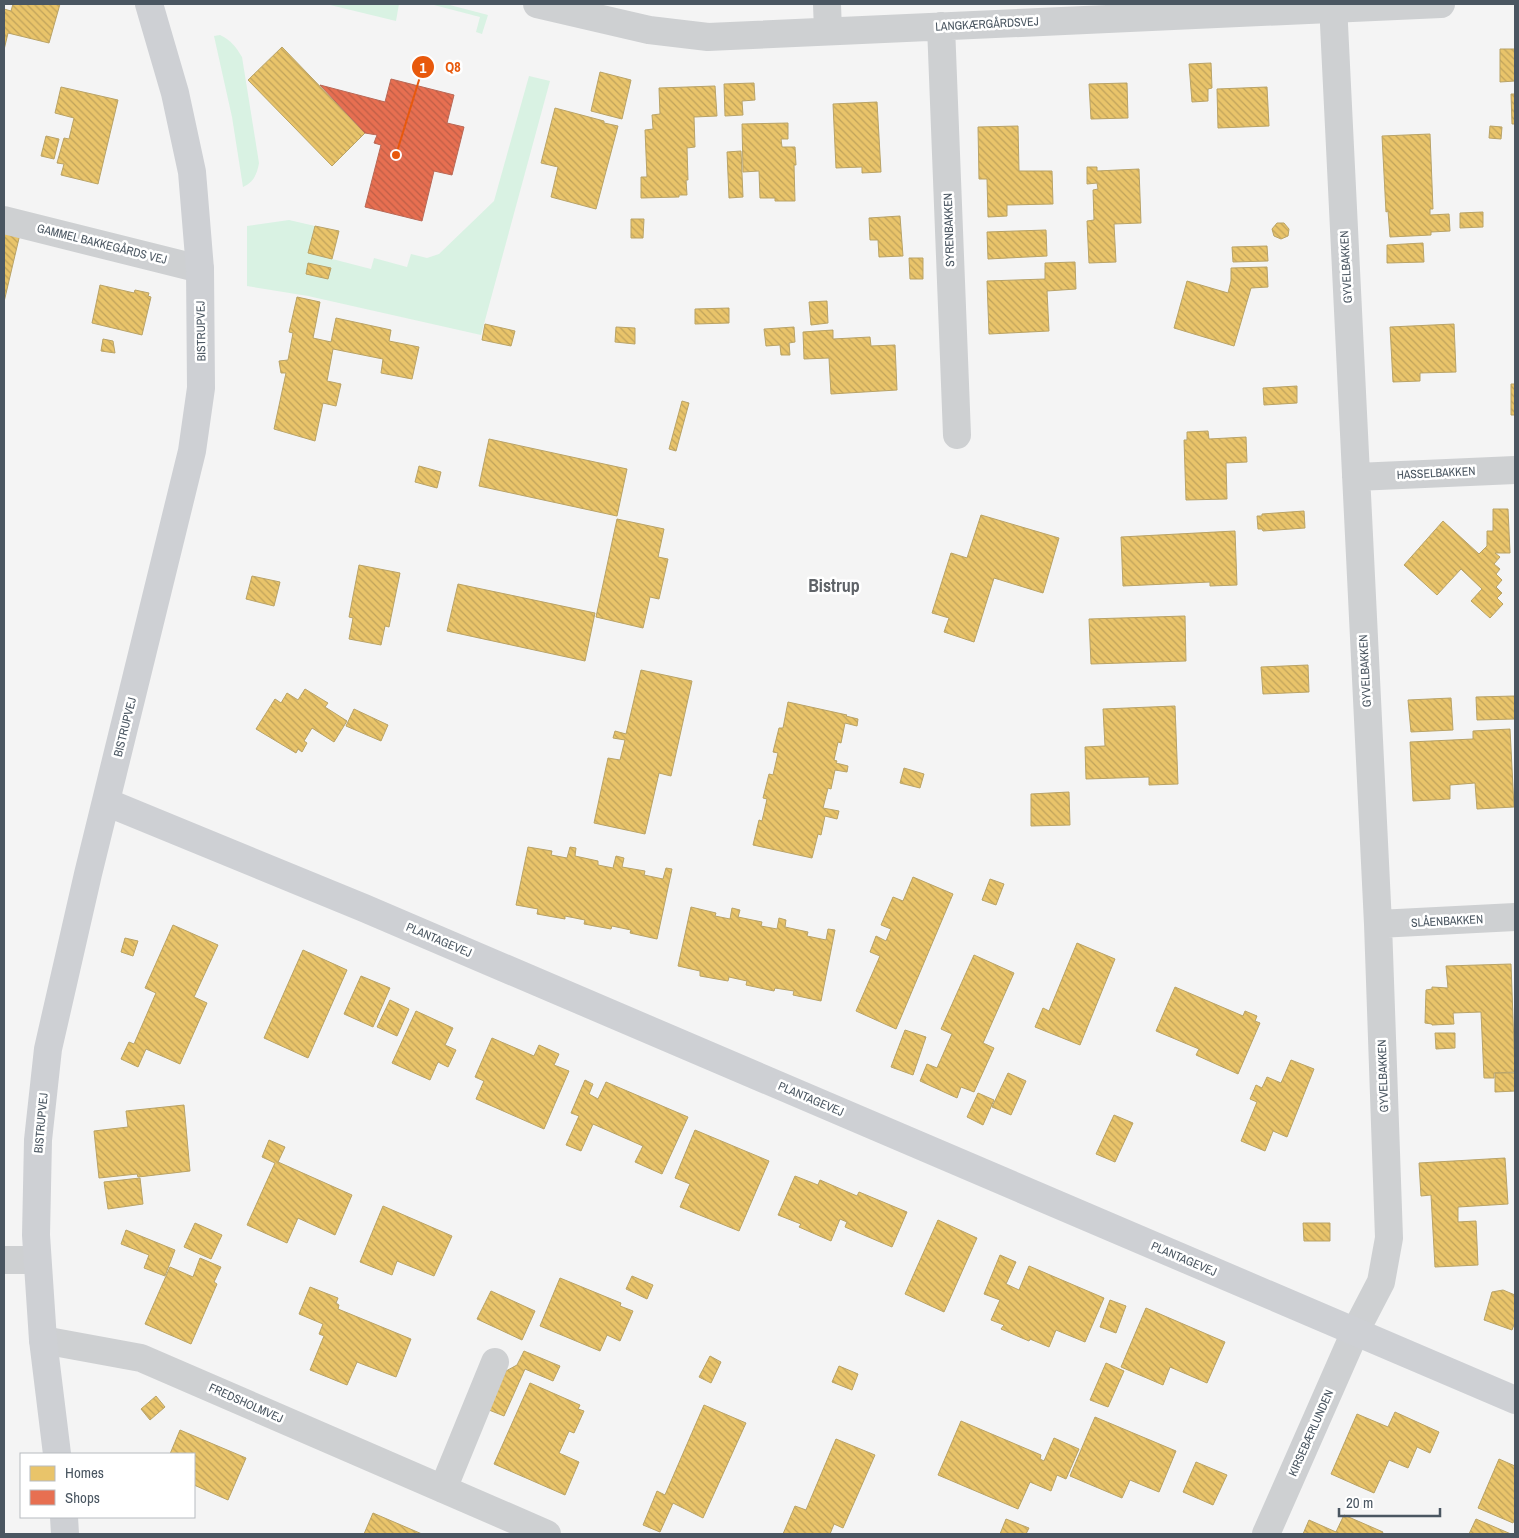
<svg xmlns="http://www.w3.org/2000/svg" width="1519" height="1538" font-family="'Archivo Narrow',sans-serif">
<style>
.grass{fill:#d9f2e3}
.homes{fill:url(#homes-back-hatch);stroke:#b9a367}
.shops{fill:url(#shops-back-hatch);stroke:#b86856}
.lines{fill:none;stroke-linecap:round;stroke-linejoin:round}
.street{stroke:#ced0d2;stroke-width:28}
.secondary{stroke:#ced0d4;stroke-width:28}
.labels{text-anchor:middle;stroke-width:5;stroke-linejoin:round;paint-order:stroke}
.street-label{font-size:12px;fill:#4a5661;stroke:#fff}
.district-label{font-size:18px;font-weight:bold;fill:#5f6368;stroke:#fff}
.leader{fill:none;stroke:#e8590c;stroke-width:2}
.callout-dot{fill:#e8590c;stroke:#fff;stroke-width:2}
.mark-label{font-size:15px;text-anchor:middle;font-weight:bold;fill:#fff}
.callout-label{font-size:14px;text-anchor:middle;font-weight:bold;fill:#e8590c;stroke:#fff;stroke-width:5;stroke-linejoin:round;paint-order:stroke}
</style>
<defs>
<pattern id="homes-back-hatch" width="6" height="6" patternUnits="userSpaceOnUse" patternTransform="scale(1.25)"><rect width="6" height="6" fill="#e9c46a"/><path d="M-1 5l2 2M0 0l6 6M5-1l2 2" fill="none" stroke="#bfa25b"/></pattern>
<pattern id="shops-back-hatch" width="6" height="6" patternUnits="userSpaceOnUse" patternTransform="scale(1.25)"><rect width="6" height="6" fill="#e76f51"/><path d="M-1 5l2 2M0 0l6 6M5-1l2 2" fill="none" stroke="#bd5e47"/></pattern>
</defs>
<rect width="100%" height="100%" fill="#f4f4f4"/>
<path class="grass" d="M326,4H399L396,21Z
M430,4H446L488,15L482,34L476,32L480,17Z
M220,35C231,40 236,47 242,57L259,163C257,174 254,182 243,187L232,117L214,36Z
M529,76L550,81L481,335L308,296L247,286V226L289,220L315,226L309,253L371,269L374,258L407,267L411,254L427,258L439,254L494,201Z"/>
<path class="homes" d="M13,4H60L49,43L8,33L4,50V9L11,11Z
M282,47L365,133L332,166L248,80Z
M1500,49H1515V81L1500,82Z
M1211,63L1212,88L1208,89V101L1192,102L1189,64Z
M600,72L631,80L622,119L591,111Z
M754,83L755,100L742,101L743,115L725,116L724,84Z
M1127,83L1128,118L1091,119L1089,84Z
M715,86L717,116L694,117L695,147L687,148L688,180H686L687,195H679V197L641,198V177H647L645,130L653,129L652,115L660,114L659,88Z
M61,87L118,100L98,184L61,175L64,164L57,163L64,138L69,139L74,118L55,113Z
M1267,87L1269,126L1218,128L1217,89Z
M1511,94H1515V124H1512Z
M877,102L881,172L862,173V167L836,168L833,104Z
M555,108L604,121V123L618,126L596,209L551,197L558,167L541,163Z
M788,123V139H781L782,147H795L796,165H794L795,201H775V198H760L759,171L743,172L742,124Z
M1018,126L1019,171H1052L1053,204L1007,205V216L988,217L987,179H979L978,127Z
M1490,126L1502,127L1501,139L1489,138Z
M1430,134L1433,209H1430V215L1449,214L1450,231L1431,232V235L1390,237L1388,211L1386,212L1382,136Z
M46,136L59,139L54,159L41,156Z
M741,151L743,197L729,198L727,152Z
M1087,167H1097V171L1139,169L1141,223L1114,224L1116,262L1089,263L1087,221L1094,220L1093,190L1098,189L1097,183L1087,184Z
M1483,212V227L1460,228V213Z
M900,216L903,256L879,257L878,240H870L869,218Z
M631,219H644L643,238H631Z
M1277,223H1284L1289,229L1288,236L1281,239L1274,236L1272,229Z
M315,226L339,231L332,259L308,253Z
M4,230L20,234L4,302Z
M1046,230L1047,256L988,259L987,232Z
M1423,243L1424,262L1387,263V245Z
M1267,246L1268,261L1233,262L1232,247Z
M909,258H923V279H910Z
M1075,262L1076,289L1047,291L1049,331L989,334L987,281L1045,279V263Z
M308,263L331,268L328,279L306,274Z
M1267,267L1268,287L1251,288L1234,346L1174,328L1187,281L1228,293L1231,281V268Z
M100,285L134,293L135,290L149,293L148,296L151,297L142,335L92,323Z
M297,297L320,302L313,338L331,342L336,318L391,330L389,341L419,347L412,379L381,373L383,359L333,349L327,381L341,384L336,406L323,403L315,441L274,429L286,373H281L279,361L288,360L293,333L289,332Z
M827,301L828,323L811,325L809,302Z
M729,308V323L695,324V309Z
M485,324L515,331L511,346L482,340Z
M1454,324L1456,372L1420,373V381L1393,382L1390,327Z
M616,327L635,328V344L615,342Z
M794,327L795,342L789,343L790,355H781L780,345L766,346L764,329Z
M833,330V339L870,337L871,346L895,345L897,390L831,394L829,358L804,359L803,332Z
M103,339L113,341L115,353L101,351Z
M1511,384H1515V415H1511Z
M1297,386V403L1264,405L1263,388Z
M682,401L689,403L676,451L669,449Z
M1208,431L1209,439L1246,437L1247,462L1226,463L1227,499L1186,500L1184,440H1187V432Z
M489,439L627,469L617,516L479,486Z
M419,466L441,472L437,488L415,482Z
M1493,509H1508L1510,553H1495L1500,557L1494,564L1500,569L1496,574L1502,580L1496,587L1502,593L1497,598L1503,604L1490,618L1471,601L1482,589L1461,569L1437,595L1404,565L1443,521L1479,554L1487,546V531H1493Z
M1304,511L1305,528L1263,531L1262,529H1258L1257,516H1262V514Z
M981,515L1059,538L1043,593L994,578L974,642L944,632L949,618L932,613L951,553L967,558Z
M617,519L664,529L658,557L668,559L659,599L650,597L643,628L596,617Z
M1235,531L1237,585L1210,586V582L1123,586L1121,537Z
M359,565L400,573L389,627L385,626L381,645L349,639L353,618L349,617Z
M252,576L280,582L274,606L246,599Z
M458,584L595,613L585,661L447,631Z
M1185,616L1186,661L1091,664L1089,619Z
M1308,665L1309,692L1263,694L1261,667Z
M641,670L692,681L671,776L659,773L645,834L594,823L608,758L620,760L625,740L613,738L615,731L626,734Z
M305,689L328,703L325,707L347,721L334,742L312,728L304,741L307,743L302,752L298,749L296,753L256,729L275,699L281,703L287,693L298,700Z
M1515,696V719L1477,720L1476,697Z
M1451,698L1453,730L1411,732L1408,700Z
M788,702L847,715L846,716L858,719L857,726L845,723L841,743L838,742L834,760L837,761L836,763L848,766L847,772L835,770L831,789L828,788L823,808L839,811L837,819L825,816L821,835L818,834L812,858L753,845L759,820L762,821L767,799L763,798L769,774L773,775L778,753L773,752L779,728H783Z
M1175,706L1178,784L1149,785V777L1086,779L1085,747L1105,746L1103,709Z
M354,709L388,725L381,741L346,726Z
M1510,729L1514,807L1477,809L1475,783L1450,785V799L1413,801L1410,742L1473,739V731Z
M904,768L924,774L920,788L900,783Z
M1069,792L1070,825L1031,826V794Z
M528,847L552,851L551,855L567,858L570,847L576,848L575,856L598,861V865L613,868L616,856L624,858L622,867L645,871L644,875L663,879L666,868L672,869L657,939L630,933L631,930L612,926L611,929L584,924L585,920L565,916V919L537,914L538,909L516,905Z
M913,877L953,894L896,1029L856,1011L880,956L870,952L876,936L886,941L891,929L881,925L893,897L903,901Z
M990,879L1004,884L996,905L982,900Z
M691,907L716,913L715,916L730,919L732,908L740,910L738,917L762,922L761,926L777,929L779,918L786,920L785,927L808,932L807,936L826,940L828,929L835,930L821,1001L793,995L794,991L775,988L774,991L746,985L747,981L729,977L728,981L700,976V971L678,966Z
M173,925L218,945L194,997L207,1003L180,1064L146,1049L138,1067L121,1059L129,1042L134,1044L156,993L145,988Z
M125,938L138,941L133,956L121,952Z
M1077,943L1115,959L1080,1045L1035,1027L1043,1008L1049,1011Z
M303,950L347,970L308,1058L264,1038Z
M974,955L1014,973L983,1043L994,1048L974,1092L961,1087L957,1098L920,1081L927,1064L937,1068L952,1034L941,1029Z
M1511,964L1515,1072L1494,1073V1078H1484L1481,1012L1453,1013L1454,1024L1432,1025V1024L1425,1023L1426,990L1432,989V987L1448,988L1446,966Z
M361,976L390,988L373,1027L344,1014Z
M1175,987L1243,1016L1245,1011L1257,1016L1255,1021L1260,1023L1238,1074L1196,1055L1199,1049L1156,1031Z
M390,1000L409,1009L397,1036L377,1027Z
M416,1011L453,1028L445,1045L456,1050L448,1067L438,1062L430,1080L392,1063Z
M905,1030L926,1037L913,1075L891,1067Z
M1435,1033H1455V1048L1436,1049Z
M492,1038L534,1056L539,1045L559,1054L554,1065L569,1071L544,1129L476,1099L484,1081L475,1077Z
M1291,1060L1314,1069L1287,1137L1273,1131L1265,1151L1241,1141L1257,1102L1250,1099L1256,1085L1262,1088L1267,1077L1281,1083Z
M1008,1073L1026,1081L1011,1115L992,1107Z
M1495,1073H1515V1091L1495,1092Z
M585,1080L593,1084L589,1094L598,1099L606,1082L688,1117L662,1174L635,1162L643,1146L593,1124L581,1151L566,1145L579,1116L571,1113Z
M978,1093L994,1100L983,1125L967,1117Z
M184,1105L190,1171L138,1177L137,1174L99,1178L94,1131L128,1127L126,1111Z
M1114,1115L1133,1123L1115,1162L1096,1154Z
M695,1130L769,1161L739,1231L680,1207L690,1184L675,1178Z
M269,1140L285,1147L278,1162L352,1195L335,1235L298,1218L287,1243L247,1225L275,1163L262,1157Z
M1505,1158L1508,1204L1458,1207V1222L1476,1221L1478,1265L1435,1267L1431,1195L1421,1196L1419,1163Z
M795,1176L818,1185L820,1180L857,1196L859,1192L907,1212L892,1247L845,1227L847,1222L840,1219L831,1241L799,1227L801,1224L778,1215Z
M140,1178L143,1204L108,1209L104,1182Z
M383,1206L452,1236L434,1276L397,1261L392,1275L360,1262Z
M938,1220L977,1238L944,1312L905,1294Z
M195,1223L222,1235L211,1259L184,1247Z
M1303,1223H1330V1241H1304Z
M126,1230L175,1250L165,1276L144,1268L149,1255L121,1244Z
M1000,1255L1016,1262L1006,1284L1019,1290L1029,1266L1104,1298L1085,1342L1056,1330L1049,1347L1030,1339L1029,1341L1001,1329L1004,1325L991,1320L1000,1300L984,1294Z
M200,1258L221,1267L214,1282L217,1284L191,1344L145,1324L170,1267L193,1277Z
M632,1276L653,1285L647,1299L626,1289Z
M560,1278L621,1303L620,1306L633,1311L620,1341L607,1335L600,1351L540,1326Z
M310,1287L338,1298L336,1303L339,1305L338,1309L411,1339L396,1377L357,1362L347,1385L310,1370L324,1336L319,1334L323,1324L299,1314Z
M1503,1290L1515,1295V1322L1512,1330L1484,1320L1492,1292Z
M491,1291L535,1311L522,1340L477,1319Z
M1110,1300L1126,1306L1116,1333L1100,1327Z
M1146,1308L1225,1342L1207,1383L1170,1367L1163,1385L1121,1367Z
M524,1351L560,1366L553,1381L525,1369L504,1416L489,1410L506,1371L517,1365Z
M710,1356L721,1362L711,1383L699,1377Z
M1106,1363L1124,1371L1108,1407L1090,1400Z
M839,1366L858,1374L852,1390L832,1382Z
M530,1383L580,1405L578,1409L584,1411L574,1433L569,1431L559,1453L579,1462L565,1495L494,1464Z
M156,1396L165,1407L150,1420L141,1409Z
M704,1405L746,1423L703,1518L673,1503L660,1532L643,1525L657,1491L665,1495Z
M1395,1412L1439,1432L1430,1453L1417,1447L1408,1468L1389,1460L1374,1493L1331,1474L1357,1414L1388,1427Z
M1095,1417L1176,1451L1159,1492L1130,1480L1122,1498L1070,1476Z
M961,1421L1041,1455L1040,1459L1044,1461L1054,1438L1079,1449L1066,1479L1057,1475L1051,1491L1030,1482L1018,1509L938,1475Z
M180,1430L246,1458L228,1500L194,1485V1454H170Z
M836,1439L875,1455L843,1528L834,1524L830,1534H783L795,1506L806,1510Z
M1499,1459L1515,1466V1518L1513,1523L1478,1508Z
M1196,1462L1227,1475L1213,1505L1183,1492Z
M373,1513L422,1534H364Z
M1344,1515L1383,1532L1382,1534H1303L1309,1520L1336,1532Z
M1006,1519L1029,1528L1026,1534H1000Z
M1476,1519L1511,1534H1469Z"/>
<path class="shops" d="M391,79L454,95L447,123L464,127L452,175L434,171L422,221L365,207L381,145L374,143L377,135L365,133L320,85L385,102Z"/>
<g class="lines">
<path class="street" d="M537,4L649,30L708,37L1441,4
M827,4L828,31
M941,26L957,435
M4,220L200,269
M1356,477L1515,470
M1378,924L1515,917
M4,1260H37
M43,1340L141,1358L547,1534
M443,1489L495,1362
M1266,1534L1355,1332L1381,1282L1389,1238L1378,924L1333,4"/>
<path class="secondary" d="M106,802L364,908L1515,1400
M57,1454L43,1340L36,1235L38,1140L48,1049L88,874L192,451L201,388L200,269L192,172L175,93L149,4
M64,1517L65,1534"/>
</g>
<g class="labels">
<g class="street-label">
<text transform="translate(987 24) rotate(-3)" y="4">LANGKÆRGÅRDSVEJ</text>
<text transform="translate(949 230) rotate(-92)" y="4">SYRENBAKKEN</text>
<text transform="translate(102 244) rotate(14)" y="4">GAMMEL BAKKEGÅRDS VEJ</text>
<text transform="translate(1346 267) rotate(-93)" y="4">GYVELBAKKEN</text>
<text transform="translate(201 331) rotate(-91)" y="4">BISTRUPVEJ</text>
<text transform="translate(1436 473) rotate(-3)" y="4">HASSELBAKKEN</text>
<text transform="translate(1365 671) rotate(-93)" y="4">GYVELBAKKEN</text>
<text transform="translate(125 727) rotate(-76)" y="4">BISTRUPVEJ</text>
<text transform="translate(1447 921) rotate(-3)" y="4">SLÅENBAKKEN</text>
<text transform="translate(439 940) rotate(23)" y="4">PLANTAGEVEJ</text>
<text transform="translate(1383 1076) rotate(-92)" y="4">GYVELBAKKEN</text>
<text transform="translate(811 1099) rotate(23)" y="4">PLANTAGEVEJ</text>
<text transform="translate(41 1123) rotate(-85)" y="4">BISTRUPVEJ</text>
<text transform="translate(1184 1259) rotate(23)" y="4">PLANTAGEVEJ</text>
<text transform="translate(246 1403) rotate(24)" y="4">FREDSHOLMVEJ</text>
<text transform="translate(1311 1433) rotate(-66)" y="4">KIRSEBÆRLUNDEN</text>
</g>
<g class="district-label">
<text x="834" y="592">Bistrup</text>
</g>
</g>
<path class="leader" d="M396 155L423 67"/>
<g class="callout-dot">
<circle cx="396" cy="155" r="5"/>
<circle cx="423" cy="67" r="12"/>
</g>
<g class="mark-label">
<text x="423" y="73">1</text>
</g>
<g class="callout-label">
<text x="453" y="72">Q8</text>
</g>
<rect width="1519" height="1538" fill="none" stroke="#4a5661" stroke-width="10"/>
<rect x="20" y="1453" width="175" height="65" fill="#ffffff" stroke="#b7bbc0"/>
<rect x="30" y="1466" width="25" height="15" fill="#e9c46a" stroke="#b7bbc0"/>
<text x="65" y="1478" font-size="15" fill="#4a5661">Homes</text>
<rect x="30" y="1490" width="25" height="15" fill="#e76f51" stroke="#b7bbc0"/>
<text x="65" y="1503" font-size="15" fill="#4a5661">Shops</text>
<path d="M1339 1508v8h101v-8" fill="none" stroke="#4a5661" stroke-width="2.5"/>
<text x="1346" y="1508" font-size="15" fill="#4a5661" stroke="#ffffff" stroke-width="4" paint-order="stroke">20 m</text>
</svg>
